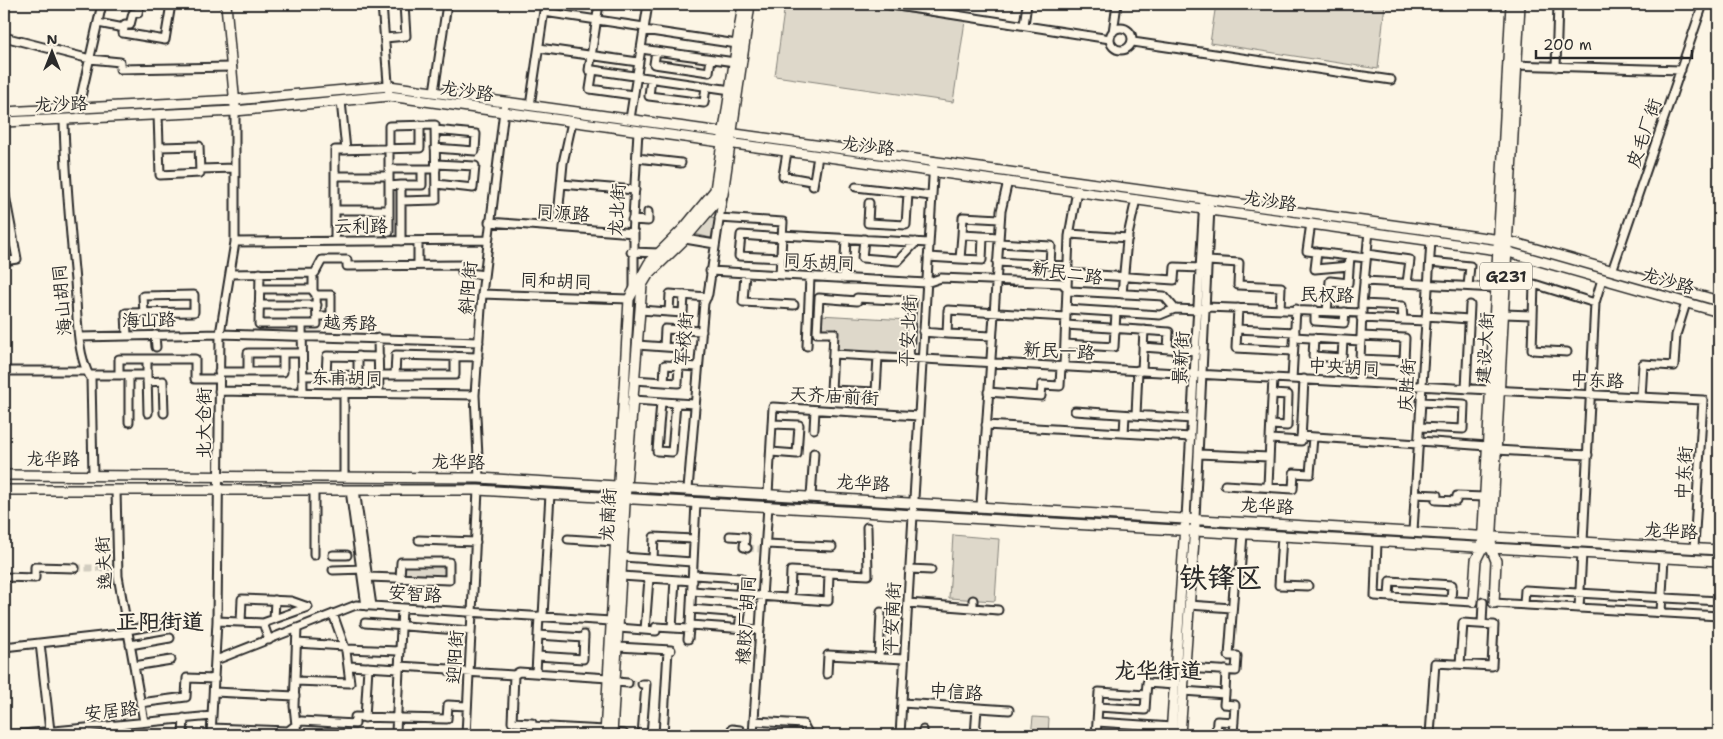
<svg xmlns="http://www.w3.org/2000/svg" width="1723" height="739" font-family="'Shantell Sans','LXGW WenKai TC',sans-serif">
<style>
.green{fill:#ded8ca;stroke:#84827a}
.lines{fill:none;stroke-linecap:round;stroke-linejoin:round}
.minor-tunnel{stroke:#d2cdc0;stroke-width:7;stroke-dasharray:7 3.5;stroke-linecap:butt}
.minor-casing{stroke:#2b2b2b;stroke-width:11}
.major-casing{stroke:#2b2b2b;stroke-width:12}
.minor{stroke:#fcf5e5;stroke-width:7}
.major{stroke:#fcf5e5;stroke-width:9}
.labels{text-anchor:middle;stroke-width:4;stroke-linejoin:round;paint-order:stroke}
.shield{fill:#fcf5e5;stroke:#6a6863;stroke-width:1}
.shield-label{font-size:16px;font-weight:bold;fill:#2b2b2b}
.street-label{font-size:18px;fill:#2b2b2b;stroke:#fcf5e5}
.district-label{font-size:22px;font-weight:bold;fill:#2b2b2b;stroke:#fcf5e5}
.town-label{font-size:28px;font-weight:bold;fill:#2b2b2b;stroke:#fcf5e5}
</style>
<rect width="100%" height="100%" fill="#fcf5e5"/>
<filter id="ink" filterUnits="userSpaceOnUse"><feTurbulence type="fractalNoise" baseFrequency=".02" numOctaves="2"/><feDisplacementMap in="SourceGraphic" scale="10" xChannelSelector="R" yChannelSelector="G"/><feConvolveMatrix kernelMatrix="1 2 1 2 8 2 1 2 1" color-interpolation-filters="sRGB"/></filter>
<g filter="url(#ink)">
<path class="green" d="M785,4H848L965,21L953,102L775,76Z
M1216,4H1385L1378,69L1210,43Z
M711,217L715,218L711,238L695,234Z
M819,315L909,320L907,356L835,352L836,332L818,331Z
M953,535L999,539L995,601L949,598Z
M403,565L448,567V578L403,577Z
M1033,717L1049,718L1048,735H1031Z"/>
<g class="lines">
<path class="minor-tunnel" d="M747,548L759,549
M75,568H114
M584,635L585,625
M628,683L642,684
M624,734L638,735"/>
<defs>
<path id="minor" d="M382,4L389,96
M885,4L1110,39
M935,11L936,4
M544,12L644,27
M98,23L124,28L125,24L130,25L133,13H138L140,4
M1024,25L1027,4
M1110 39a11 11 0 1 1 22 0a11 11 0 1 1-22 0Z
M124,28L123,33L165,40L171,4
M644,30L737,44
M1113,32L1117,4
M4,37L90,59L120,62V69L232,67
M385,38L406,36L404,4
M1133,42L1391,80
M539,48L638,62
M641,49L735,62
M656,51L654,64L709,72L711,59
M1513,65L1681,70
M1556,67L1558,4
M593,70H589L599,4
M651,79L649,96L704,103L706,86
M434,92L447,4
M633,95L590,89L593,70L731,90
M341,101L346,150
M530,106L545,4
M78,110L102,4
M158,115L160,175L200,173L199,146L159,147
M630,119L648,4
M64,120C65,174 70,227 75,281C77,308 76,357 91,378L93,475
M435,130L476,134L475,151L435,148
M787,152L783,176L811,181
M637,158L681,163
M436,164L475,166L473,188L436,184
M200,169L235,168
M389,169H436
M335,176H389
M561,184L635,190
M401,185H422V169
M389,186L401,185V241
M813,186L818,156
M856,187L908,193
M4,190L17,259L4,261
M869,203L868,223L906,225L908,193L931,196
M335,210H389
M719,218L783,222L782,238L741,235L739,256L781,258
M632,220L648,221V212
M489,222L634,233V288
M1311,223L1307,251L1366,258
M557,227L563,163L572,122
M389,232V126L435,125L436,200L401,201
M1070,234L1128,238
M962,235L963,217L1000,219
M632,236L638,131
M685,239L715,244
M864,239L862,258L898,261L916,242
M335,241V150L420,148V125
M418,241V265
M235,242L487,240
M999,243L1051,246L1050,265
M631,252L660,253
M1317,252L1315,269L1349,266
M1367,254L1410,260L1407,283
M928,257L960,259L962,235L999,237
M960,259L982,260L983,237
M1208,261L1239,263L1238,285L1281,287L1280,309
M997,262L1068,266
M1430,262L1470,266L1468,286
M710,271L926,283L941,278L1062,283L1070,291L1164,296L1175,309L1198,310L1206,307L1362,313V304L1402,306L1403,320L1426,321
M1612,271L1703,4
M260,273L259,324H317L316,295L313,291V273
M745,273L743,302L794,305
M1068,273L1174,280L1175,267L1201,268
M230,274L315,273L322,260H347V266L462,265V272L484,275
M780,275L782,235L929,243
M844,279L846,239
M1364,281L1496,288
M260,289H313
M482,294L629,299
M1122,294L1127,240L1136,199
M316,295H331V316H317
M1362,304L1369,231
M259,305H317
M1238,308L1236,348L1293,351
M1066,309L1160,315L1175,309
M640,310L683,313L684,295
M1315,310V321L1344,323L1345,312
M1327,311L1330,281L1348,283L1350,256
M669,312L670,294L707,297
M1504,314L1533,315
M1426,316L1469,319
M1361,318L1403,320
M302,324L303,392
M1066,325L1169,332L1168,349
M1237,329L1295,332
M923,332L947,334
M155,335L156,347
M127,336L126,313L194,312V295L143,296L144,313
M992,336L947,334L948,310L1066,317
M80,337L220,334L479,342
M1294,337L1361,341
M378,338L379,393
M1314,338L1313,356L1342,358L1343,340
M1065,344L1114,347L1116,312
M637,345L679,348L680,330
M807,346L810,277
M664,347L665,329L702,331
M1143,347L1196,351
M1567,352L1532,350L1534,284L1595,303
M833,354L1490,390L1703,400L1694,548
M878,356L876,392L831,390L834,333H817L819,298L857,301V298L912,301L909,358
M1360,359L1404,361L1405,338L1361,336
M1064,366L1069,236L1077,190
M1142,370L1144,330
M4,371H86
M219,372H283V353
M248,372V353H302
M89,375H129V422
M119,375V359H195V379H219
M129,375H147L148,413
M147,375V359
M326,375L327,356L379,357
M379,375H455V356
M395,375L396,355L478,357
M303,376L358,375V356
M1273,378L1270,439L1301,441L1304,379
M1292,379L1296,309
M634,380L678,383L679,366
M147,382L163,381L164,413
M664,382L665,365L698,367
M1359,383L1362,313
M1466,389L1470,305
M219,391L475,395
M988,392L1041,396L1042,385L1060,386L1061,366
M1641,397L1643,364L1674,366L1676,335L1686,303
M633,400L694,404
M661,402L657,451L672,452L676,403
M1075,411L1192,419
M1136,415L1138,370
M986,425L1191,437
M1271,425L1287,426L1288,395L1272,394
M1420,427L1463,429L1464,404L1421,402
M814,429L815,410
M1124,433L1125,415
M1301,436L1418,444
M1419,441L1487,446
M1496,450L1588,455
M771,452L797,454L799,425L772,424
M1198,454L1269,457
M344,477V393
M479,478L475,395L482,294L505,102
M1225,485L1293,489L1294,473L1310,474L1313,437
M1268,487L1270,439
M688,489L704,303L708,294L723,194
M116,490L118,576L144,722
M350,490L366,606
M355,490L372,606
M768,494L773,407L919,416
M1415,494L1437,495L1436,500L1456,501L1457,496L1485,497
M811,496L814,453
M981,506L1001,211L1008,181
M1186,518L1204,199
M1195,518L1210,207
M1413,531L1431,240
M730,536L745,537L744,547L747,548
M1282,536L1279,585L1308,586
M568,539L615,542
M419,540L476,542
M1377,542L1375,596L1473,602
M1583,542L1595,303L1602,279
M766,544L832,547
M314,555V490
M333,555H347
M623,557L692,562
M653,559L654,537L693,539
M910,569L931,570
M333,570L365,569
M694,575L741,578L740,595
M622,576L693,581
M4,577L35,578V567L75,568
M368,577L449,580V562H401L400,579
M692,591L828,601L829,573L868,575L867,527
M1389,597L1390,581L1452,585L1451,600
M790,598L791,571L829,573
M908,603L998,610
M1494,603L1719,616
M1524,604L1525,590L1719,601L1718,616
M1189,605L1232,608
M973,608V600
M1579,608L1582,553
M691,609L741,613L739,629
M1661,612L1664,558
M543,616L550,494
M274,619L275,600
M217,621L263,623L269,640
M241,622L242,599L291,601L308,607
M263,623L308,607
M365,623L471,631
M1482,624L1483,602
M690,625L696,502
M297,628L294,706L297,735
M672,628L675,580
M127,630L169,623
M645,630L649,578
M538,635L584,638
M688,639L689,629
M40,643L50,731
M297,643L344,646
M130,645L170,638
M4,647L128,633
M618,647L671,650
M346,649L399,651
M537,656L583,659L584,635
M879,657L881,612
M216,660L356,605L611,621L619,628L656,631V627L689,629L690,625L760,630
M134,666L171,660
M349,666L399,669
M399,666L449,669V671L514,675L519,672L608,678
M1184,668L1236,671L1237,656H1229L1235,574H1240L1243,534
M536,673L539,616
M827,674L828,655L904,659
M514,675L512,722L532,723L531,735
M295,681L350,683L346,651L333,614
M616,682L628,683
M1183,691L1225,694L1224,704L1235,705L1233,735
M214,692L295,696
M1225,694L1226,670
M140,703L186,697L187,678L215,679
M902,703L1009,710
M1098,707L1145,710L1146,695
M365,718L368,667
M754,721L803,724L809,735
M1097,722L1099,692L1146,695L1147,683L1174,685
M113,725L114,735
M531,726L605,730
M212,728L288,731L301,721L355,724V717L447,719L448,705L467,706
M612,733L624,734
M12,735L212,716
M183,735L184,718
M211,735L217,621L220,334L235,242V111
M400,735L396,732L402,608
M421,735H466
M466,735L478,490
M642,735L646,684H642
M663,735L668,650
M732,735V729L740,730
M753,735L768,506
M900,735L934,161
M923,735V730
M975,735L977,708
M1096,735L1097,722L1172,727
M1142,735V725
M1216,735L1217,721L1234,722
M1430,735L1435,663L1492,666L1494,625L1463,623L1460,664"/>
<path id="major" d="M226,4L235,106
M4,112L235,100L389,86L1508,241L1719,301
M4,122L235,111L389,96L1505,251L1719,312
M4,475L479,478L1719,550
M4,490H478L1719,561
M1473,602L1476,560L1482,548L1511,4
M1494,603L1496,561L1491,548L1520,4
M605,735L629,299L649,263L684,228L715,190L743,4
M612,735L626,486L642,285L648,275L685,239L723,194L750,4
M1171,735L1185,526
M1180,735L1195,526"/>
</defs>
<use href="#minor" class="minor-casing"/>
<use href="#major" class="major-casing"/>
<use href="#minor" class="minor"/>
<use href="#major" class="major"/>
</g>
</g>
<g class="labels">
<rect class="shield" x="1480" y="262.5" width="52" height="27" rx="4"/>
<g class="shield-label">
<text x="1506" y="282">G231</text>
</g>
<g class="street-label">
<text transform="translate(467 91) rotate(8)" y="6">龙沙路</text>
<text transform="translate(61 104) rotate(-2)" y="6">龙沙路</text>
<text transform="translate(1644 133) rotate(-71)" y="6">皮毛厂街</text>
<text transform="translate(868 146) rotate(7)" y="6">龙沙路</text>
<text transform="translate(1270 201) rotate(8)" y="6">龙沙路</text>
<text transform="translate(617 210) rotate(-86)" y="6">龙北街</text>
<text transform="translate(563 213) rotate(4)" y="6">同源路</text>
<text x="361" y="232">云利路</text>
<text transform="translate(819 262) rotate(3)" y="6">同乐胡同</text>
<text transform="translate(1067 273) rotate(8)" y="6">新民二路</text>
<text transform="translate(556 281) rotate(2)" y="6">同和胡同</text>
<text transform="translate(1668 281) rotate(16)" y="6">龙沙路</text>
<text transform="translate(468 288) rotate(-85)" y="6">斜阳街</text>
<text transform="translate(1327 295) rotate(2)" y="6">民权路</text>
<text transform="translate(62 300) rotate(-95)" y="6">海山胡同</text>
<text transform="translate(149 320) rotate(-1)" y="6">海山路</text>
<text transform="translate(350 323) rotate(2)" y="6">越秀路</text>
<text transform="translate(908 331) rotate(-87)" y="6">平安北街</text>
<text transform="translate(684 339) rotate(-85)" y="6">军校街</text>
<text transform="translate(1485 348) rotate(-87)" y="6">建设大街</text>
<text transform="translate(1059 351) rotate(3)" y="6">新民一路</text>
<text transform="translate(1181 358) rotate(-87)" y="6">景新街</text>
<text transform="translate(1344 367) rotate(3)" y="6">中央胡同</text>
<text transform="translate(347 378) rotate(1)" y="6">东甫胡同</text>
<text transform="translate(1597 380) rotate(3)" y="6">中东路</text>
<text transform="translate(1407 385) rotate(-86)" y="6">庆胜街</text>
<text transform="translate(834 396) rotate(3)" y="6">天齐庙前街</text>
<text transform="translate(204 423) rotate(-90)" y="6">北大仓街</text>
<text x="53" y="465">龙华路</text>
<text transform="translate(458 462) rotate(1)" y="6">龙华路</text>
<text transform="translate(1684 473) rotate(-87)" y="6">中东街</text>
<text transform="translate(863 483) rotate(3)" y="6">龙华路</text>
<text transform="translate(1267 506) rotate(3)" y="6">龙华路</text>
<text transform="translate(608 515) rotate(-87)" y="6">龙南街</text>
<text transform="translate(1671 531) rotate(3)" y="6">龙华路</text>
<text transform="translate(104 563) rotate(-94)" y="6">逸夫街</text>
<text transform="translate(415 594) rotate(4)" y="6">安智路</text>
<text transform="translate(892 618) rotate(-87)" y="6">平安南街</text>
<text transform="translate(746 620) rotate(-86)" y="6">橡胶厂胡同</text>
<text transform="translate(455 657) rotate(-87)" y="6">迎阳街</text>
<text transform="translate(956 692) rotate(4)" y="6">中信路</text>
<text transform="translate(111 711) rotate(-6)" y="6">安居路</text>
</g>
<g class="district-label">
<text x="160" y="629">正阳街道</text>
<text x="1158" y="678">龙华街道</text>
</g>
<g class="town-label">
<text x="1221" y="587">铁锋区</text>
</g>
</g>
<rect width="1723" height="739" fill="none" stroke="#fcf5e5" stroke-width="20"/>
<rect x="10" y="10" width="1703" height="719" fill="none" stroke="#2b2b2b" stroke-width="2" filter="url(#ink)"/>
<g transform="translate(52 52)" stroke="#fcf5e5" stroke-width="4" paint-order="stroke">
<path d="M0-4L9 19L0 12L-9 19Z" fill="#2b2b2b"/>
<text y="-8" font-size="14" font-weight="bold" text-anchor="middle" fill="#2b2b2b">N</text>
</g>
<path d="M1536 50v8h156v-8" fill="none" stroke="#2b2b2b" stroke-width="2.5"/>
<text x="1543" y="50" font-size="15" fill="#2b2b2b" stroke="#fcf5e5" stroke-width="4" paint-order="stroke">200 m</text>
</svg>
